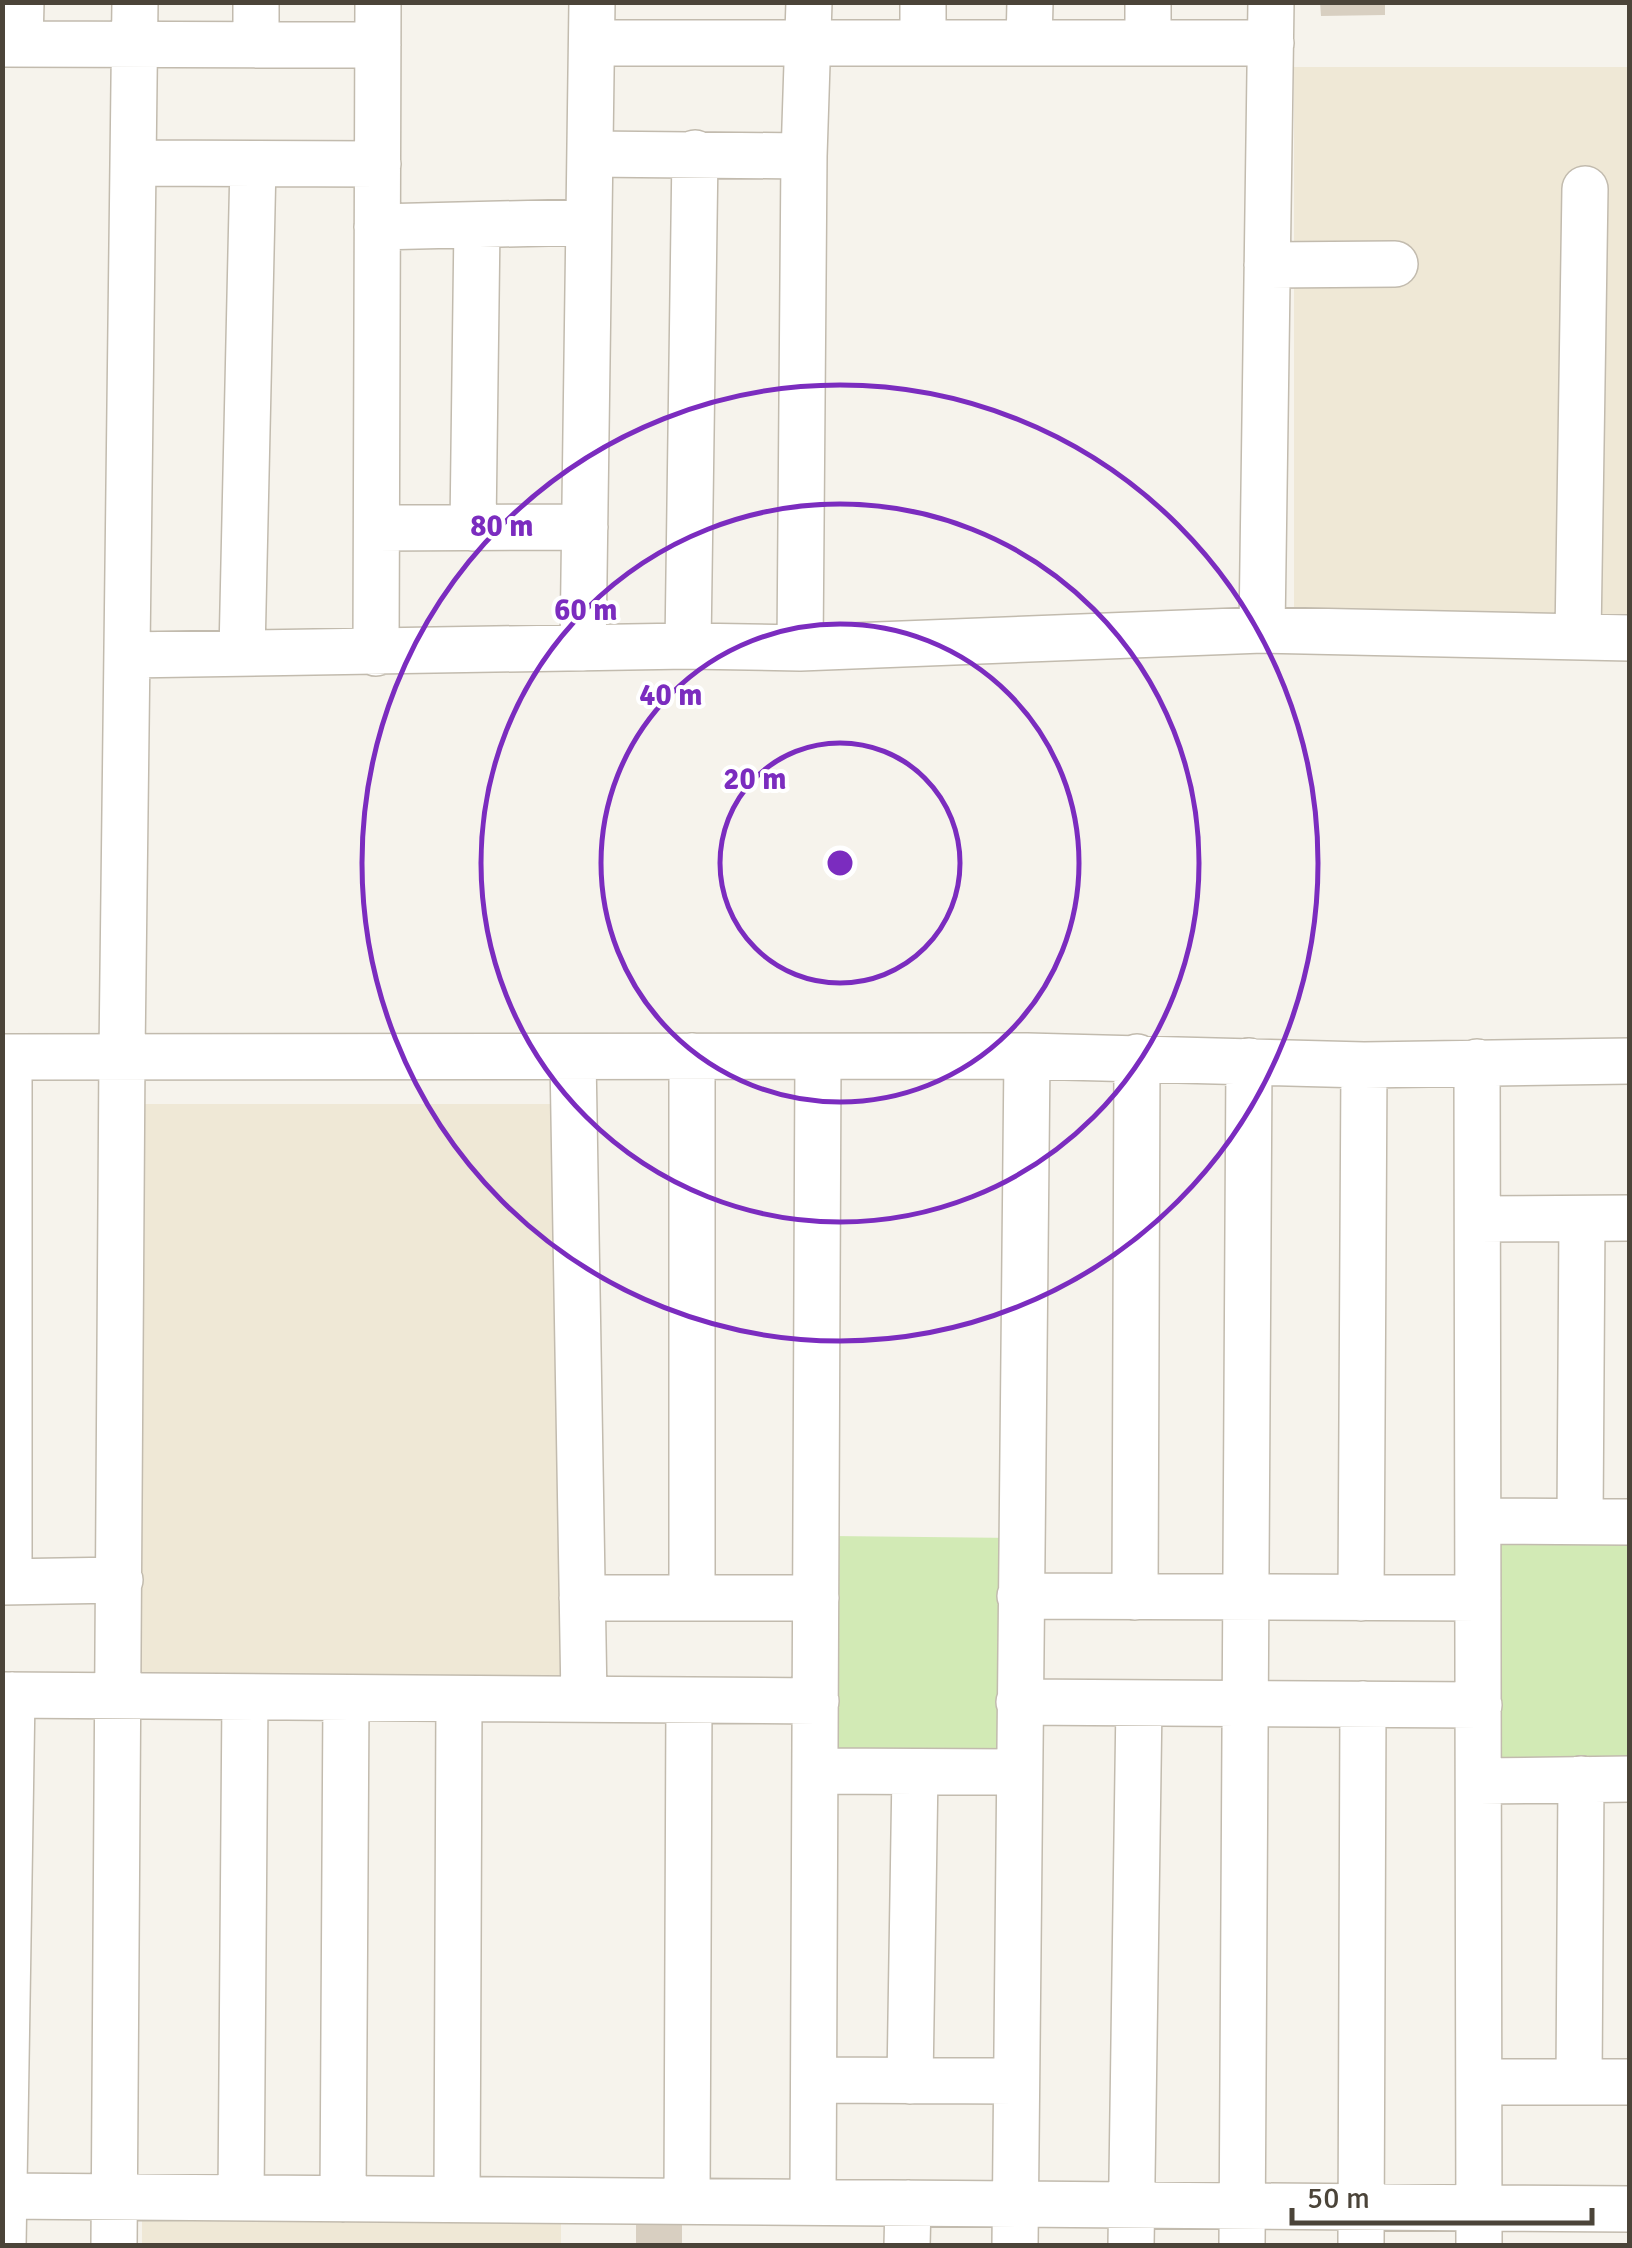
<svg xmlns="http://www.w3.org/2000/svg" width="1632" height="2248" font-family="Signika,sans-serif">
<style>
.education{fill:#efe8d6}
.green{fill:#d2eab5}
.building{fill:#d8cfc1}
.lines{fill:none;stroke-linecap:round;stroke-linejoin:round}
.minor-casing{stroke:#c2bbae;stroke-width:48}
.minor{stroke:#fff;stroke-width:45}
.ring{fill:none;stroke:#7b2cbf;stroke-width:5}
.centre{fill:#7b2cbf;stroke:#fff;stroke-width:5}
.ring-label{font-size:30px;text-anchor:middle;font-weight:bold;fill:#7b2cbf;stroke:#fff;stroke-width:8;stroke-linejoin:round;paint-order:stroke}
</style>
<rect width="100%" height="100%" fill="#f6f3ec"/>
<path class="education" d="M1294,67H1629V634H1294Z
M140,1104H561L562,1679H141Z
M142,2215L561,2218V2245L142,2246Z"/>
<path class="green" d="M832,1536L1017,1538L1015,1763L831,1762Z
M1497,1536L1629,1537V1762H1496Z"/>
<path class="building" d="M1320,2H1385V15L1321,16Z
M636,2220L682,2221V2246H636Z"/>
<g class="lines">
<defs>
<path id="minor" d="M592,43H1271
M923,43V2
M1029,43L1030,2
M1148,43V2
M2,44L378,45
M20,44L21,2
M256,45V2
M590,154L804,156
M133,163L378,164
M377,227L589,222
M1267,265L1395,264
M377,528L585,527
M473,528L477,225
M1262,630L1271,2
M1578,637L1585,189
M688,646L695,153
M583,648L592,2
M800,648L804,156L809,2
M242,652L253,164
M376,653L378,2
M128,655L688,646L800,648L1262,630L1630,638
M692,1056V1598
M2,1057L1027,1056L1364,1065L1630,1061
M573,1058L584,1699
M1477,1062L1479,2246
M1478,1219L1630,1218
M1478,1521L1630,1522
M1580,1522L1582,1219
M2,1582L120,1580
M9,1582V1057
M1020,1596L1478,1598
M1135,1597L1137,1057
M582,1598H816
M1361,1598L1364,1065
M2,1695L816,1701
M1019,1702L1479,1705
M815,1771L1018,1772
M1479,1781L1630,1779
M814,2080L1015,2081
M910,2081L915,1772
M1479,2082H1630
M1579,2082L1581,1779
M2,2196L1630,2209
M241,2198L245,1697
M343,2199L346,1698
M457,2199L459,1699
M687,2201L689,1700
M813,2202L818,1057
M3,2246L12,1695
M114,2246L122,1054L135,2
M907,2246L908,2203
M1015,2246L1027,1056
M1131,2246L1139,1703
M1242,2246L1249,1061
M1361,2246L1363,1704"/>
</defs>
<use href="#minor" class="minor-casing"/>
<use href="#minor" class="minor"/>
</g>
<g class="ring">
<circle cx="840" cy="863" r="120"/>
<circle cx="840" cy="863" r="239"/>
<circle cx="840" cy="863" r="359"/>
<circle cx="840" cy="863" r="478"/>
</g>
<circle cx="840" cy="863" r="15" class="centre"/>
<g class="ring-label">
<text x="502" y="536">80 m</text>
<text x="586" y="620">60 m</text>
<text x="671" y="705">40 m</text>
<text x="755" y="789">20 m</text>
</g>
<rect width="1632" height="2248" fill="none" stroke="#4b4439" stroke-width="10"/>
<path d="M1292 2208v15h300v-15" fill="none" stroke="#4b4439" stroke-width="5"/>
<text x="1307" y="2208" font-size="30" fill="#4b4439" stroke="#ffffff" stroke-width="8" paint-order="stroke">50 m</text>
</svg>
